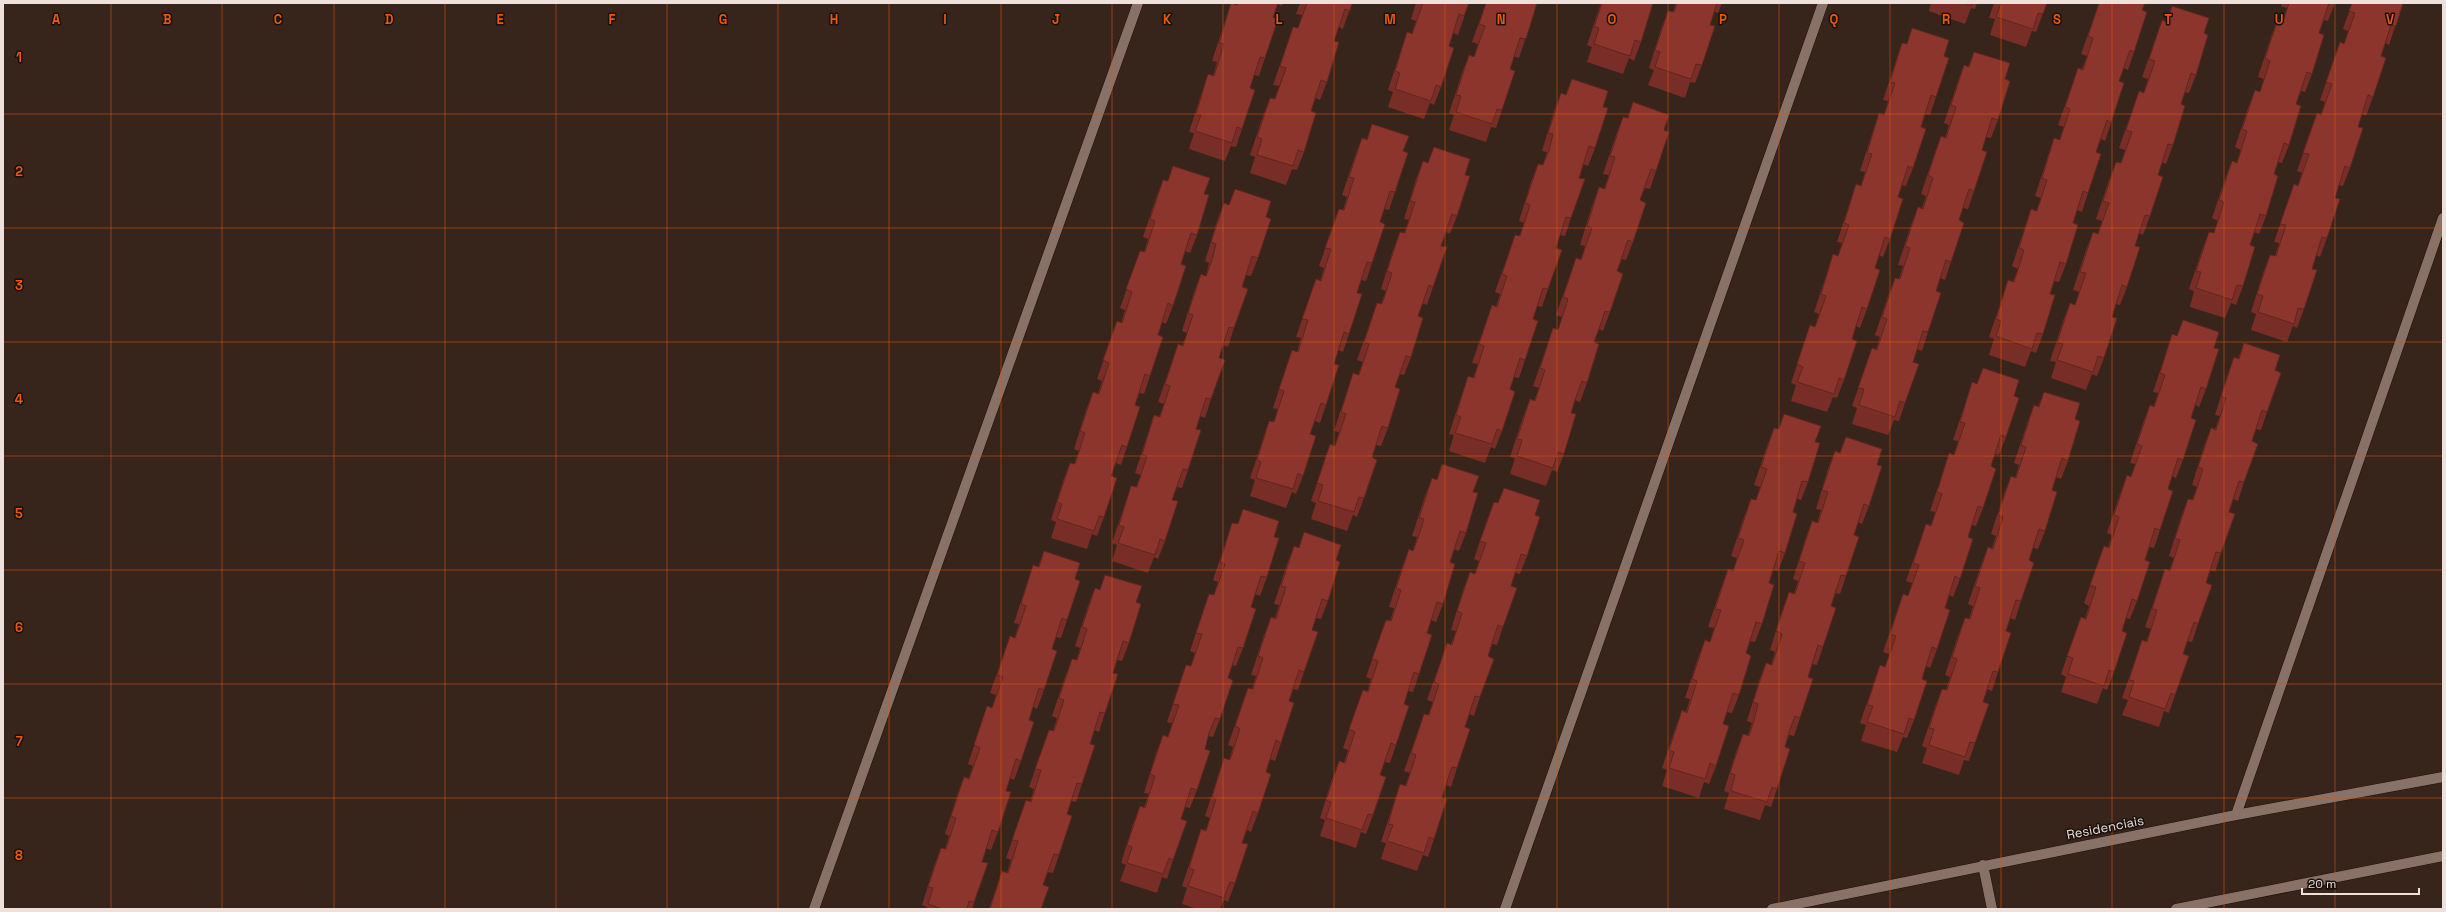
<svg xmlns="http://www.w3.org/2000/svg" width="2446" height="912" font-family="'Space Grotesk',sans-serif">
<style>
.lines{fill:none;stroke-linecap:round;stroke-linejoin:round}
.minor-casing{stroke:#1e0d06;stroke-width:11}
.minor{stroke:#887268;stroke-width:10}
.wall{fill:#782e26}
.building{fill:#8b352c;stroke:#61251f}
.grid{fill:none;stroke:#e8590c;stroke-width:1;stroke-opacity:0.55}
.labels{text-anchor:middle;stroke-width:3;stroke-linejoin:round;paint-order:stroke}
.street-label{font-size:13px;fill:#eee1db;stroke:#19100c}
.grid-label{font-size:13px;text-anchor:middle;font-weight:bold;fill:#e8590c;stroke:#19100c;stroke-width:3;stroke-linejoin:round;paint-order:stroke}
</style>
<rect width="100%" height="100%" fill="#37251c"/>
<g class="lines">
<defs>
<path id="minor" d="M2236,815L2443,218
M1983,865L1992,909
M814,909L1138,3
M1505,909L1823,3
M1772,909L2236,815L2443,777
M2176,909L2443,856"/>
</defs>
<use href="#minor" class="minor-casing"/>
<use href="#minor" class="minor"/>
</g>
<path class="wall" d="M1231,3L1236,5L1237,3H1283L1282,6L1277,4L1273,17L1265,58L1259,76L1254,75L1250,88L1242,129L1236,147L1231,146L1225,161L1189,149L1194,133L1189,132L1202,92L1208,74L1213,76L1217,62L1212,61L1225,21Z
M1300,3H1352L1343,29L1339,27L1334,41L1327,82L1320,100L1315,98L1311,111L1304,152L1297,170L1292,169L1286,185L1250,173L1255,157L1250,155L1263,116L1270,98L1275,99L1279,86L1273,85L1293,27L1298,28L1302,15L1296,14Z
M1416,3H1469L1458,35L1453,33L1449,46L1441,87L1434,105L1430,103L1424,119L1388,107L1393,92L1388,90L1401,50L1407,32L1412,33L1416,21L1411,19Z
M1486,3H1537L1519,58L1514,56L1510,69L1502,110L1496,128L1491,127L1486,142L1449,130L1454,115L1449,113L1462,73L1469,55L1474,57L1478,44L1472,42Z
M1601,3H1653L1641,42L1634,61L1629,58L1623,74L1587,62L1592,47L1587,45Z
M1676,3H1722L1718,13L1714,11L1710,25L1702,65L1695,83L1690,82L1685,98L1648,85L1654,70L1649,68L1661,29L1668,11L1673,12Z
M1931,3H1977L1975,9L1971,8L1965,24L1929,11Z
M1994,3H2047L2036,32L2032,31L2026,47L1990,35L1995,19L1989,18Z
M2099,3L2142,10L2134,52L2128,70L2124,68L2119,81L2111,123L2105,141L2101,139L2096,152L2088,193L2082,212L2077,210L2073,223L2066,264L2059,282L2054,281L2050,294L2043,334L2036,353L2031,351L2025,367L1989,355L1994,339L1989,337L2008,280L2013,281L2018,269L2012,266L2031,209L2036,211L2041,198L2035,196L2048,156L2054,138L2059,140L2064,127L2058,125L2078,68L2082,69L2087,56L2081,54Z
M2282,3H2335L2328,21L2324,20L2319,33L2312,74L2305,92L2301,91L2296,104L2289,145L2282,163L2278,162L2274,174L2266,216L2259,234L2254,232L2250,245L2243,286L2236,305L2231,303L2225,318L2190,307L2194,291L2189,289L2202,250L2209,232L2214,233L2218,221L2212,218L2225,179L2232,161L2237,162L2241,150L2235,147L2248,108L2255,90L2260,92L2264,79L2258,77L2271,37L2278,19L2283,21L2287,8L2281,6Z
M2352,3H2403L2389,45L2385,43L2381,56L2373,97L2366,116L2362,114L2358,127L2350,168L2343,186L2339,185L2335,198L2327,238L2320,257L2316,255L2312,269L2304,309L2297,328L2293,326L2287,342L2251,330L2256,314L2251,312L2263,273L2270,255L2275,256L2279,243L2274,242L2294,184L2298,186L2302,173L2297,171L2317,113L2321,115L2325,102L2320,100L2340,42L2344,44L2348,31L2343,29Z
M2172,6L2204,33L2196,75L2189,93L2185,92L2181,104L2173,145L2166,164L2162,162L2158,175L2150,216L2143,235L2139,233L2135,246L2127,287L2120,305L2116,304L2112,317L2104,358L2097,376L2092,374L2086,390L2051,378L2056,362L2050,361L2063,321L2070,303L2075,305L2079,292L2073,290L2086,250L2093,232L2098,234L2102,221L2096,219L2109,180L2116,162L2121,163L2125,150L2119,148L2139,91L2144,92L2148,79L2142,77L2156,38L2162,20L2167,22Z
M1912,28L1944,56L1936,97L1930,115L1925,114L1921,127L1913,168L1906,186L1902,185L1898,197L1890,239L1883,257L1879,255L1875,268L1867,309L1860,328L1856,326L1852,339L1844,380L1837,398L1833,397L1827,412L1791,401L1796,385L1791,383L1810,325L1815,327L1819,314L1814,312L1827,273L1833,254L1838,256L1842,243L1837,242L1850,202L1856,184L1861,185L1865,172L1860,171L1873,131L1879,113L1884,115L1888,101L1883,100L1902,43L1907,44Z
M1974,52L2005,79L1998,120L1991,138L1986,137L1982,150L1974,191L1968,209L1963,208L1959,220L1951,262L1945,280L1940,278L1936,291L1928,332L1922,351L1917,349L1913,362L1905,403L1899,421L1894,420L1888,435L1852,424L1857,408L1852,406L1872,348L1876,350L1880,337L1875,335L1888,296L1895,278L1899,279L1903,266L1898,265L1911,225L1918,207L1922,208L1926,196L1921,194L1934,155L1941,136L1945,138L1949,125L1944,123L1957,84L1964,65L1968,67Z
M1572,79L1603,107L1595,148L1588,166L1583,164L1579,178L1571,218L1565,236L1560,235L1556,248L1548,289L1542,307L1537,306L1533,319L1525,360L1519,378L1514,377L1510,389L1502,431L1495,449L1491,447L1485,463L1449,451L1454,435L1449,434L1462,394L1468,376L1473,378L1478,364L1472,363L1492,305L1496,307L1500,294L1495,292L1515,235L1519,236L1524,223L1519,221L1531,182L1538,164L1543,165L1547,152L1542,151L1554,111L1561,93L1566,95Z
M1633,102L1664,130L1656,171L1650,189L1645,188L1640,200L1633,242L1626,260L1622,259L1617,271L1610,312L1603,331L1599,329L1594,342L1587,383L1580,402L1575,400L1571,413L1564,454L1557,472L1552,470L1546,486L1510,474L1515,458L1510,457L1523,417L1530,399L1534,401L1539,388L1533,386L1553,328L1558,330L1562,317L1556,315L1576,258L1581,259L1585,246L1580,245L1592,206L1599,187L1604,189L1609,175L1603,174L1616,135L1623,117L1627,118Z
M1372,124L1403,151L1395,192L1389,210L1384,209L1380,222L1372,263L1366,281L1361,280L1357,293L1349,334L1343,352L1338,350L1334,364L1326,405L1320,423L1315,421L1310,434L1303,476L1296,494L1292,492L1286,508L1250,496L1255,480L1250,478L1269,421L1274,422L1278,409L1273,408L1286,368L1292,350L1297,352L1301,338L1296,337L1316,279L1320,281L1324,268L1319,266L1339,209L1343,210L1347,197L1342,195L1355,156L1362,138L1367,139Z
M1434,147L1465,175L1457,216L1450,234L1446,232L1441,246L1433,287L1427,305L1422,303L1418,316L1411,357L1404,375L1400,374L1395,387L1388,428L1381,446L1376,445L1372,457L1364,498L1357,517L1353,515L1347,531L1311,519L1316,503L1311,501L1330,444L1335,445L1339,432L1334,431L1347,391L1353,373L1358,375L1363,362L1357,360L1377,303L1381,304L1386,291L1381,289L1393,250L1400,232L1404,233L1409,220L1404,219L1416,179L1423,161L1428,163Z
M1173,166L1204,194L1197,235L1190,253L1185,251L1181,264L1173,306L1166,324L1162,322L1158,335L1150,376L1144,394L1139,393L1135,405L1127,447L1121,465L1116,463L1111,476L1104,517L1097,536L1092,534L1087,549L1051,538L1056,522L1051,520L1063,481L1070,463L1074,464L1079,451L1074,449L1086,410L1093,392L1098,394L1102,381L1097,379L1117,321L1121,323L1125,310L1120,308L1140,251L1144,252L1148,239L1143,237L1156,198L1163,180L1168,181Z
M1235,189L1266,217L1258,258L1251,276L1246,275L1242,287L1234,328L1228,347L1223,345L1219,358L1211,399L1205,418L1200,416L1196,429L1188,470L1182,488L1177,487L1172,500L1165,541L1158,559L1154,557L1148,573L1112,561L1117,545L1112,543L1131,486L1136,487L1141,475L1135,473L1148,433L1154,415L1159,417L1164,404L1158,402L1178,344L1182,346L1187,333L1182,331L1194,292L1201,274L1206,276L1209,263L1205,261L1217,221L1224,203L1229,205Z
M2183,320L2214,348L2206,389L2199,407L2195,405L2191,418L2183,460L2176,478L2172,476L2168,489L2160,530L2154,548L2149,547L2145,560L2137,601L2130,619L2126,618L2122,631L2114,672L2107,690L2103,688L2097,704L2061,692L2066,677L2061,674L2081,617L2085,618L2089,606L2084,603L2104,546L2108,548L2112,535L2107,533L2120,494L2127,475L2131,477L2135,464L2130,463L2143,423L2150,405L2154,406L2158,393L2153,392L2166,353L2172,334L2177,336Z
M2244,343L2275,370L2267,412L2261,430L2256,429L2252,441L2244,482L2238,501L2233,499L2229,512L2221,553L2215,572L2210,570L2206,583L2198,624L2192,642L2187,641L2183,654L2175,695L2169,713L2164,711L2159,727L2122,715L2128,700L2122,698L2142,640L2146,642L2151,629L2145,627L2165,569L2169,571L2174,558L2169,556L2181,517L2188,499L2192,500L2197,487L2192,485L2204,446L2211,428L2215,429L2220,416L2215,415L2227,376L2234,357L2238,359Z
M1983,368L2014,396L2006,437L1999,455L1995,454L1991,466L1983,508L1976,526L1972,525L1968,537L1960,579L1953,597L1949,595L1945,608L1937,649L1930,668L1926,666L1922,679L1914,720L1907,738L1903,737L1897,752L1861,741L1866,725L1860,723L1880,665L1885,667L1889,654L1883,652L1903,594L1908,596L1912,583L1906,581L1926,524L1931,525L1935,512L1930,511L1943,472L1949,453L1954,455L1958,441L1953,440L1966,401L1972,382L1977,384Z
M2044,392L2075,419L2068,461L2061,479L2056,477L2052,490L2045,531L2038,549L2033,548L2029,560L2021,601L2015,620L2010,618L2006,631L1998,672L1992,691L1987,689L1983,702L1975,743L1969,761L1964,760L1959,775L1922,763L1927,748L1922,746L1935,707L1942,689L1946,690L1950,677L1945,675L1958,636L1965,618L1969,619L1973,606L1968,604L1981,565L1988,547L1992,548L1996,536L1991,534L2004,494L2011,476L2015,478L2019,465L2014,463L2027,424L2034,405L2038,407Z
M1784,414L1815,442L1808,482L1801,500L1797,499L1793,512L1785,553L1778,571L1773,570L1769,583L1762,624L1755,642L1750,641L1746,653L1739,695L1732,713L1727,712L1723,724L1716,766L1709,784L1704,782L1699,798L1662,786L1667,770L1662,768L1675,729L1682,710L1686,712L1690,699L1685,698L1698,658L1705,640L1710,642L1714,628L1708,627L1721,588L1728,569L1733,571L1737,558L1731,556L1744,517L1751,499L1756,500L1760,487L1754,485L1767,446L1774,428L1779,429Z
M1846,437L1877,465L1869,506L1862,524L1858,522L1854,535L1846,576L1840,594L1835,593L1831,606L1823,647L1817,665L1812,664L1808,677L1800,718L1794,736L1789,735L1785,747L1777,789L1771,807L1765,805L1760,820L1724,809L1729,793L1724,791L1736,752L1743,734L1748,735L1752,723L1747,721L1759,681L1766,663L1771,665L1775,652L1770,650L1782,611L1789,592L1794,594L1798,581L1793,579L1805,540L1812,521L1817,523L1821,510L1816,509L1828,469L1835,451L1840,453Z
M1442,464L1473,492L1466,533L1459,551L1454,549L1450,562L1443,604L1436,622L1431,620L1427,633L1419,674L1413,692L1408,691L1404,704L1396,745L1390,763L1385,762L1380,775L1373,815L1366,834L1361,832L1356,848L1320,836L1325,820L1320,818L1332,779L1339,761L1344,763L1348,750L1343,748L1363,690L1367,692L1371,679L1366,677L1386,620L1390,621L1394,608L1389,607L1402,567L1409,549L1413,551L1417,537L1412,536L1425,496L1432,478L1437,480Z
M1504,488L1535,515L1527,556L1520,574L1515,573L1511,586L1503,627L1497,645L1492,644L1488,656L1480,697L1474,716L1469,714L1465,727L1457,768L1451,787L1446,785L1442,798L1434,839L1428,857L1423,855L1417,871L1381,859L1386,843L1381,842L1394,802L1400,784L1405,786L1410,773L1404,771L1424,714L1428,715L1433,702L1427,700L1447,643L1451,644L1456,631L1451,630L1463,590L1470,572L1475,574L1479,561L1474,559L1487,520L1494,502L1498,503Z
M1243,509L1274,537L1267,577L1260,596L1255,594L1251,607L1243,648L1236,666L1232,665L1228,678L1220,719L1213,737L1208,736L1205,749L1197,790L1190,808L1185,807L1181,819L1173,860L1167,879L1162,877L1157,893L1120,881L1126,865L1121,863L1133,824L1140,806L1144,807L1149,794L1144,793L1156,753L1163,735L1168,737L1172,723L1167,722L1186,665L1191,666L1195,653L1190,651L1209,594L1214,595L1218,582L1213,580L1232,523L1238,524Z
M1304,532L1336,560L1328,601L1321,619L1316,618L1312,630L1304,672L1298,690L1293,689L1289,701L1281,743L1275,761L1270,759L1266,772L1258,813L1251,832L1247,830L1242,843L1235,883L1228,902L1224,900L1220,909H1197L1182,904L1187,888L1182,886L1201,829L1206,830L1210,818L1205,816L1218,776L1224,758L1229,760L1233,747L1228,745L1248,688L1252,689L1256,676L1251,675L1264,635L1271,617L1275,618L1279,605L1274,604L1287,564L1294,546L1299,548Z
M1044,551L1075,579L1067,620L1061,638L1056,637L1052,649L1044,690L1037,709L1033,707L1029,720L1021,761L1014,780L1010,778L1006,791L998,832L991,850L986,848L982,862L988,863L972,909H926L927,907L922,905L934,866L941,848L945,849L949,836L945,834L957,795L964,777L969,778L973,766L968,764L987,706L992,708L996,695L990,693L1010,636L1015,637L1019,624L1014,623L1027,583L1033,565L1038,567Z
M1105,575L1136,602L1129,643L1122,661L1117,660L1113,673L1105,713L1099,732L1094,730L1090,744L1082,784L1076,802L1071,801L1067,814L1059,855L1053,873L1047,872L1043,885L1041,909H989L1002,871L1007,873L1011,860L1006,858L1026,800L1030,802L1034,789L1029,787L1049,730L1053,731L1057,718L1052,716L1065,677L1072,659L1077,660L1080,648L1075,646L1088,606L1095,588L1100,590Z"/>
<path class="building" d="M1231,3L1237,5L1238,3H1278L1273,17L1278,19L1265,58L1260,57L1250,88L1255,90L1242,129L1237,127L1232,143L1195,131L1201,115L1196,114L1208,74L1214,76L1224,44L1219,43Z
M1307,3H1352L1350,11L1345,9L1334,41L1339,42L1327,82L1321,80L1311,111L1316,113L1304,152L1298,150L1293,166L1257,155L1262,139L1257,137L1270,98L1275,99L1286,68L1280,66L1293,27L1298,28Z
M1423,3H1469L1464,16L1459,14L1449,46L1454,48L1441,87L1436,85L1431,101L1395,89L1400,73L1395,71L1407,32L1412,34Z
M1486,3H1537L1526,39L1520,38L1510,69L1515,71L1502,110L1497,109L1492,124L1456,112L1461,96L1456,95L1469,55L1474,57L1485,26L1479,24Z
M1602,3H1653L1641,42L1635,40L1630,56L1594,44L1599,28L1594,27Z
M1677,3H1717L1710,25L1715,26L1702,65L1696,64L1691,79L1655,67L1660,52L1655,50L1668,11L1674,12Z
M1964,3H1972L1971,6Z
M2001,3H2047L2043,14L2038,13L2033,29L1996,17Z
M2099,3H2145L2142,10L2147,12L2134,52L2130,50L2119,81L2124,83L2111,123L2107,120L2096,152L2101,154L2088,193L2083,191L2073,223L2078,225L2066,264L2060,262L2050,294L2055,295L2043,334L2037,333L2032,349L1996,336L2001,321L1996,319L2008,280L2014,282L2024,250L2019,248L2031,209L2037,211L2047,180L2042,178L2054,138L2060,140L2070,109L2065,107L2078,68L2083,70L2093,38L2088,36Z
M2289,3H2329L2319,33L2324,35L2312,74L2307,72L2296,104L2301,106L2289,145L2284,143L2274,174L2278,176L2266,216L2260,214L2255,230L2250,245L2255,247L2243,286L2237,285L2232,300L2196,288L2201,272L2196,271L2209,232L2214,233L2224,202L2219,200L2232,161L2237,163L2247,131L2242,129L2255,90L2260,92L2270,61L2265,58L2278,19L2283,21Z
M2352,3H2403L2396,26L2391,25L2381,56L2386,58L2373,97L2368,95L2358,127L2363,128L2350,168L2345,166L2335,198L2340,199L2327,238L2322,237L2312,269L2317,270L2304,309L2298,308L2294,324L2258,312L2263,296L2257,294L2270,255L2276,256L2286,225L2280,224L2294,184L2298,186L2309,154L2303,153L2317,113L2321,115L2332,84L2326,82L2340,42L2344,44L2355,13L2349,11Z
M2172,6L2209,18L2204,33L2208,35L2196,75L2191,73L2181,104L2185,106L2173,145L2168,144L2158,175L2163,177L2150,216L2145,215L2135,246L2140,247L2127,287L2122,285L2112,317L2117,318L2104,358L2098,356L2093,372L2057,360L2063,344L2057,343L2070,303L2075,305L2086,273L2080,272L2093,232L2098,234L2109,203L2103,201L2116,162L2121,163L2132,132L2126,130L2139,91L2144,93L2155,61L2149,59L2162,20L2167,22Z
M1912,28L1949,40L1944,56L1949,58L1936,97L1931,95L1921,127L1926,129L1913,168L1908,166L1898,197L1903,199L1890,239L1885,237L1875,268L1880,270L1867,309L1862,307L1852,339L1857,341L1844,380L1839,378L1834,394L1797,382L1803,367L1797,364L1810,325L1815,327L1826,296L1821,294L1833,254L1838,256L1849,225L1844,223L1856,184L1861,186L1872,154L1867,153L1879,113L1884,115L1895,83L1890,82L1902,43L1907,44Z
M1974,52L2010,63L2005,79L2010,81L1998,120L1992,118L1982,150L1987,152L1974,191L1969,189L1959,220L1964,223L1951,262L1946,260L1936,291L1941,293L1928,332L1923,331L1913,362L1919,364L1905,403L1900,401L1895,417L1859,405L1864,389L1858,388L1872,348L1877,350L1887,319L1882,317L1895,278L1900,279L1910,248L1905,246L1918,207L1923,209L1933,178L1928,175L1941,136L1946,138L1956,107L1951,105L1964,65L1969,67Z
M1572,79L1608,91L1603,107L1608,108L1595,148L1589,146L1579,178L1585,179L1571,218L1566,217L1556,248L1562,250L1548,289L1543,288L1533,319L1538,321L1525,360L1520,358L1510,389L1515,392L1502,431L1497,429L1492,444L1455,433L1461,417L1456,415L1468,376L1474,378L1484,346L1479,344L1492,305L1497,307L1507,276L1502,274L1515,235L1520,236L1530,205L1525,203L1538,164L1543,165L1549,150L1553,134L1548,133L1561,93L1566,95Z
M1633,102L1669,115L1664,130L1669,132L1656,171L1651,169L1640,200L1646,203L1633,242L1628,240L1617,271L1623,274L1610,312L1605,311L1600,326L1594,342L1599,344L1587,383L1582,381L1576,397L1571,413L1576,414L1564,454L1558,452L1553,468L1517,456L1522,440L1517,439L1530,399L1535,401L1545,370L1540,368L1553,328L1558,330L1568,299L1563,297L1576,258L1581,260L1592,228L1587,226L1599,187L1605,189L1615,157L1610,156L1623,117L1628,118Z
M1372,124L1409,136L1403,151L1408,153L1395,192L1390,191L1380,222L1385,224L1372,263L1367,262L1362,277L1357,293L1362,294L1349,334L1344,332L1334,364L1339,365L1326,405L1321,403L1310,434L1316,436L1303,476L1298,473L1293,489L1256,478L1261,462L1257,460L1269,421L1274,422L1284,391L1279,389L1292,350L1298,352L1308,320L1302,319L1316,279L1321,281L1331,249L1325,248L1339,209L1344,210L1354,178L1349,177L1362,138L1367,140Z
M1434,147L1470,159L1465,175L1470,176L1457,216L1452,214L1441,246L1447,247L1433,287L1429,285L1418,316L1423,318L1411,357L1406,356L1395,387L1400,389L1388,428L1382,426L1372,457L1377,460L1364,498L1359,497L1354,512L1318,501L1323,485L1317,483L1330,444L1335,446L1346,414L1341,412L1353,373L1359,375L1369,344L1364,342L1377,303L1382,304L1392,273L1387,271L1400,232L1405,233L1415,202L1410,201L1423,161L1428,163Z
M1173,166L1210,178L1204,194L1209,195L1197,235L1191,233L1181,264L1186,266L1173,306L1168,303L1158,335L1163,337L1150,376L1145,374L1135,405L1140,407L1127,447L1122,445L1111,476L1117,478L1104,517L1099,516L1094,531L1057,519L1062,504L1057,502L1070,463L1075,464L1085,433L1080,431L1093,392L1099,394L1109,363L1103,360L1117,321L1122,323L1132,292L1126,289L1140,251L1145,252L1155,221L1150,219L1163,180L1168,181Z
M1235,189L1271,201L1266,217L1271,219L1258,258L1252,256L1242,287L1248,289L1234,328L1229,327L1224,342L1219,358L1225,360L1211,399L1206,398L1196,429L1201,430L1188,470L1183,469L1172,500L1178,501L1165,541L1160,539L1155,555L1118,543L1124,527L1119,525L1131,486L1137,487L1147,456L1142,455L1154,415L1160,417L1170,386L1165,384L1178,344L1183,346L1188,330L1193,315L1188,313L1201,274L1206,276L1212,260L1216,244L1211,242L1224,203L1229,205Z
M2183,320L2219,332L2214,348L2219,349L2206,389L2201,387L2191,418L2196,420L2183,460L2178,458L2168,489L2173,491L2160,530L2155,528L2145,560L2150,562L2137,601L2132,599L2122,631L2127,633L2114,672L2109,670L2104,686L2068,674L2073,658L2067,656L2081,617L2086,619L2096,587L2090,585L2104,546L2109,548L2119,517L2114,515L2127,475L2131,477L2142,446L2137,444L2150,405L2154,407L2165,375L2160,373L2172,334L2177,336Z
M2244,343L2280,355L2275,370L2281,373L2267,412L2262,410L2252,441L2258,444L2244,482L2239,481L2229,512L2235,514L2221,553L2216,552L2206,583L2212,585L2198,624L2194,622L2183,654L2189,656L2175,695L2171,693L2165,709L2129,697L2134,681L2129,680L2142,640L2147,642L2157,610L2152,609L2165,569L2170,571L2180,540L2175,538L2188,499L2193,500L2203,469L2198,467L2211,428L2216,430L2226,398L2221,396L2234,357L2239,359Z
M1983,368L2019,380L2014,396L2019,398L2006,437L2001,435L1991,466L1996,469L1983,508L1978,506L1968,537L1973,539L1960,579L1955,576L1945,608L1950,610L1937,649L1932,647L1922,679L1927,681L1914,720L1909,718L1904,734L1867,722L1873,706L1867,705L1880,665L1885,667L1896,636L1890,634L1903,594L1908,596L1919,565L1913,563L1926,524L1931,526L1942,494L1937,492L1949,453L1954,455L1965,423L1960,422L1972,382L1977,384Z
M2044,392L2080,403L2075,419L2080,421L2068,461L2062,458L2052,490L2057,492L2045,531L2039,529L2029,560L2034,563L2021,601L2016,600L2006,631L2011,633L1998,672L1993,671L1983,702L1989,704L1975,743L1970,742L1965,757L1929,745L1934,729L1929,728L1942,689L1947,690L1957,659L1952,657L1965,618L1970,619L1980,588L1975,586L1988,547L1993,549L2003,517L1998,515L2011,476L2016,478L2026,447L2021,445L2034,405L2039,407Z
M1784,414L1821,426L1815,442L1820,443L1808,482L1802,481L1793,512L1797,514L1785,553L1779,551L1769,583L1774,585L1762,624L1756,622L1746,653L1751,656L1739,695L1733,693L1723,724L1729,726L1716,766L1710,763L1705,779L1669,768L1674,752L1669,750L1682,710L1687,713L1697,681L1692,679L1705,640L1710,642L1721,610L1715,609L1728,569L1733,571L1744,540L1738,538L1751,499L1756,500L1767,469L1761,467L1774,428L1779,429Z
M1846,437L1882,449L1877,465L1882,466L1869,506L1864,504L1854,535L1859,537L1846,576L1841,575L1831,606L1836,608L1823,647L1818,645L1808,677L1813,679L1800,718L1795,716L1789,732L1785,747L1790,749L1777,789L1772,787L1767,802L1731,791L1735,775L1730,773L1743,734L1749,736L1754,720L1758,704L1753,702L1766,663L1772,665L1782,634L1776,631L1789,592L1795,594L1805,563L1799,561L1812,521L1818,523L1828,492L1822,490L1835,451L1840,453Z
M1442,464L1479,476L1473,492L1478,493L1466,533L1460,531L1450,562L1455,564L1443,604L1437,602L1427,633L1432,635L1419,674L1414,672L1404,704L1409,706L1396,745L1391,743L1380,775L1386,777L1373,815L1368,814L1362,830L1326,818L1331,802L1326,800L1339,761L1345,763L1355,732L1349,729L1363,690L1368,692L1378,661L1372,659L1386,620L1391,621L1396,606L1401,590L1396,588L1409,549L1413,551L1419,535L1424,519L1419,518L1432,478L1437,480Z
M1504,488L1540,500L1535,515L1540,517L1527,556L1521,554L1511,586L1517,588L1503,627L1498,625L1488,656L1494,659L1480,697L1475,696L1465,727L1470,729L1457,768L1452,767L1447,782L1442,798L1447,799L1434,839L1429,837L1424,853L1387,841L1393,825L1388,824L1400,784L1406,786L1416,755L1411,753L1424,714L1429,715L1439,684L1434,682L1447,643L1452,645L1462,613L1457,611L1470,572L1475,574L1486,543L1480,541L1494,502L1498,503Z
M1243,509L1279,521L1274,537L1279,538L1267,577L1261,576L1251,607L1256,609L1243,648L1238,647L1228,678L1233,680L1220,719L1215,718L1209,733L1205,749L1210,751L1197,790L1191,788L1181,819L1187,821L1173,860L1169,858L1163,874L1127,863L1132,847L1127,845L1140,806L1145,808L1155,776L1150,774L1163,735L1168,737L1179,705L1173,704L1186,665L1191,666L1202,634L1196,633L1209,594L1214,595L1225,564L1220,562L1232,523L1238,524Z
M1304,532L1341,545L1336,560L1340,562L1328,601L1322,599L1312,630L1318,632L1304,672L1299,670L1289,701L1294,703L1281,743L1276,740L1266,772L1271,774L1258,813L1253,811L1242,843L1248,844L1235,883L1230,882L1224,898L1188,886L1194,870L1189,868L1201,829L1206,831L1216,799L1212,797L1224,758L1230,760L1240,729L1235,726L1248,688L1253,689L1263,658L1258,656L1271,617L1276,619L1286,587L1281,586L1294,546L1299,548Z
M1044,551L1080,563L1075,579L1080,581L1067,620L1062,618L1052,649L1057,651L1044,690L1039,688L1029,720L1034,722L1021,761L1016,759L1006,791L1011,792L998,832L992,830L982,862L988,863L974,902L969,901L967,909H942L928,904L933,888L928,887L941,848L946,849L956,818L951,816L964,777L969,779L980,748L974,745L987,706L992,708L1003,677L997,675L1010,636L1015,638L1021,621L1026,606L1021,604L1033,565L1039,567Z
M1105,575L1142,586L1136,602L1141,604L1129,643L1123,641L1113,673L1118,674L1105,713L1100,712L1090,744L1095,745L1082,784L1077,783L1067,814L1072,816L1059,855L1054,854L1043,885L1049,887L1041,909H990L1002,871L1008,873L1018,841L1012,840L1026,800L1031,802L1041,770L1035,769L1049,730L1054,731L1064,700L1059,698L1072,659L1077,660L1082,645L1087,629L1082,627L1095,588L1100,590Z"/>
<path class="grid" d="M111,3V909M222,3V909M334,3V909M445,3V909M556,3V909M667,3V909M778,3V909M889,3V909M1001,3V909M1112,3V909M1223,3V909M1334,3V909M1445,3V909M1557,3V909M1668,3V909M1779,3V909M1890,3V909M2001,3V909M2112,3V909M2224,3V909M2335,3V909M3,114H2443M3,228H2443M3,342H2443M3,456H2443M3,570H2443M3,684H2443M3,798H2443"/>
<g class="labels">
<g class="street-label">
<text transform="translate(2105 827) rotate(-11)" y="5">Residenciais</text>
</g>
</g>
<g class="grid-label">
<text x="56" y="24">A</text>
<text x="167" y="24">B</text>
<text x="278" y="24">C</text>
<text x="389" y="24">D</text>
<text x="500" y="24">E</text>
<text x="612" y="24">F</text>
<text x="723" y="24">G</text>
<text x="834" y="24">H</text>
<text x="945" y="24">I</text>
<text x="1056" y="24">J</text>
<text x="1167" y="24">K</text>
<text x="1279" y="24">L</text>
<text x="1390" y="24">M</text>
<text x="1501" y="24">N</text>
<text x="1612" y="24">O</text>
<text x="1723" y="24">P</text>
<text x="1834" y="24">Q</text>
<text x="1946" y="24">R</text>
<text x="2057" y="24">S</text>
<text x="2168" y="24">T</text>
<text x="2279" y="24">U</text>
<text x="2390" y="24">V</text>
<text x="19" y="62">1</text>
<text x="19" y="176">2</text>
<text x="19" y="290">3</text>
<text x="19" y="404">4</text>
<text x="19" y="518">5</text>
<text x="19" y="632">6</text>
<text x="19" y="746">7</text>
<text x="19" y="860">8</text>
</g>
<rect width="2446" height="912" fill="none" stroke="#eee1db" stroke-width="8"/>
<path d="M2302 888v6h117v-6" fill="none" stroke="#eee1db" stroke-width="2"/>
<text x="2308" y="888" font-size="12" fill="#eee1db" stroke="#19100c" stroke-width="3" paint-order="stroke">20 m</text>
</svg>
